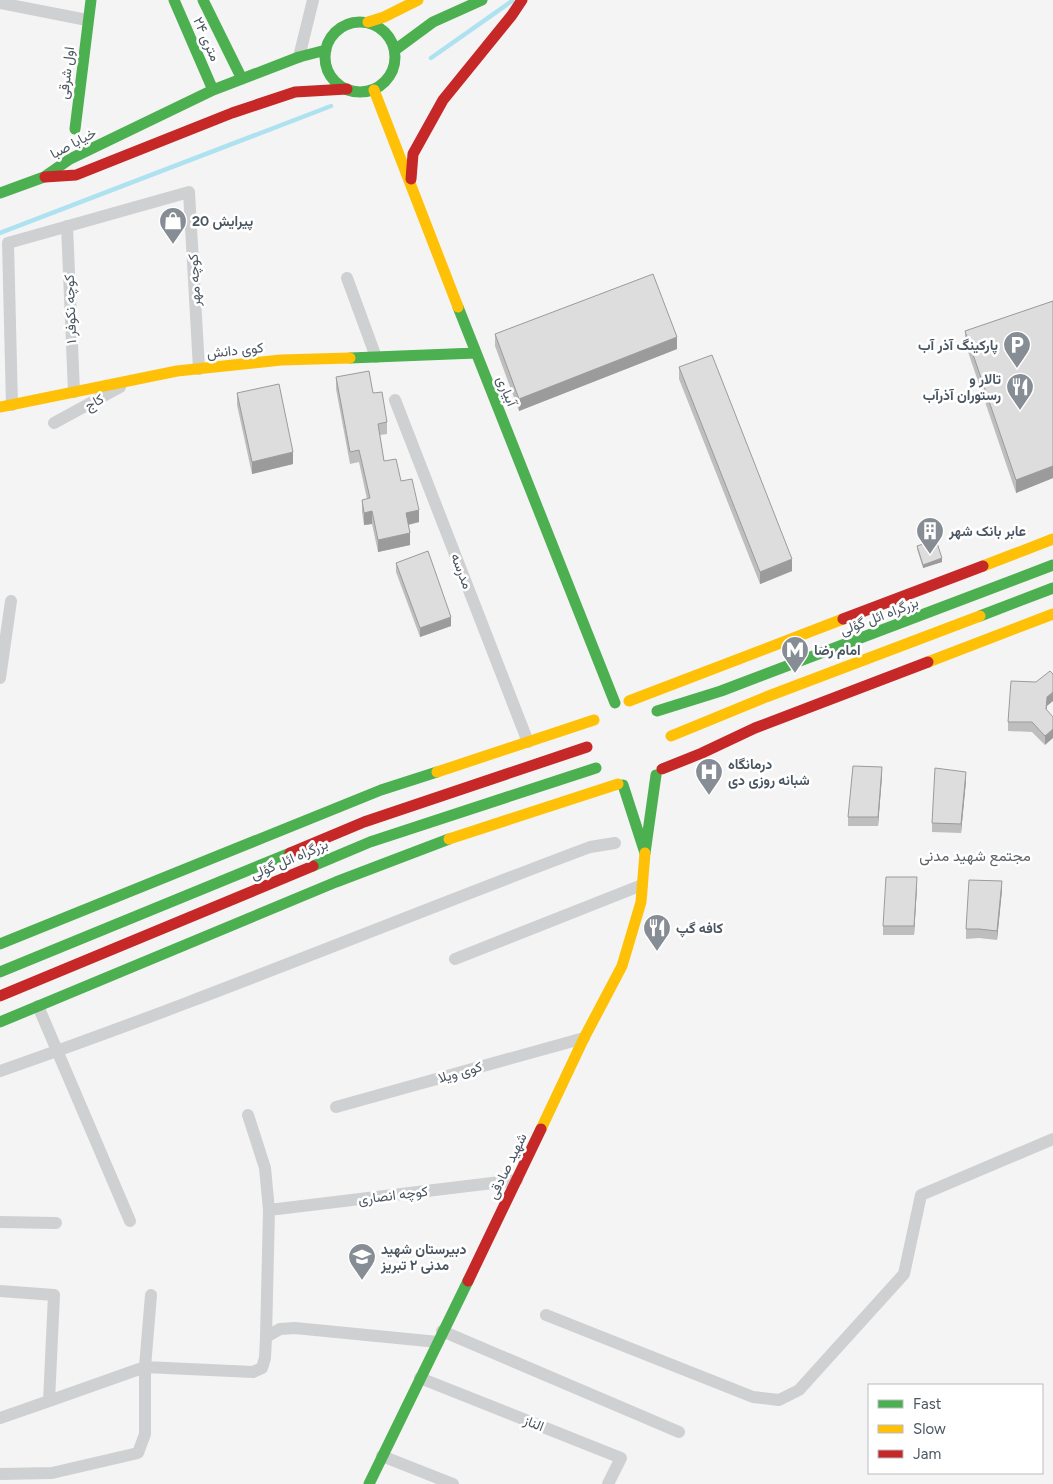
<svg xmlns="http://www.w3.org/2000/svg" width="1053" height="1484" font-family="Figtree,Vazirmatn,sans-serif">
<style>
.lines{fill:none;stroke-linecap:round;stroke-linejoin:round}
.stream{stroke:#aee2f0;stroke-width:4.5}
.street{stroke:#ced0d2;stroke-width:12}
.fast{stroke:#4caf50;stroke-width:11}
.slow{stroke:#ffc107;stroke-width:11}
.jam{stroke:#c62828;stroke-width:11}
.wall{fill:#bebebf}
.shaded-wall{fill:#9b9b9b}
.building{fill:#ddddde;stroke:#9b9b9b}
.labels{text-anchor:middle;stroke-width:5;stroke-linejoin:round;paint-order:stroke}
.street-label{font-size:14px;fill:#4a5661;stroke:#fff}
.poi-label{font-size:14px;font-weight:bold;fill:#4a5661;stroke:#fff;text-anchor:start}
.neighbourhood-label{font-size:15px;fill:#5f6368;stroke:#fff}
</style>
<rect width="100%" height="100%" fill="#f4f4f4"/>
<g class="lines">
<path class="stream" d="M431,58L512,1
M0,233L331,106"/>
<path class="street" d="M0,3L87,20
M299,57L313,0
M67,226L74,392
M347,278L376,357
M395,400L528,742
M12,405L8,243L189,192L199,369
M54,423L120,387
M0,678L11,601
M455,959L642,885
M38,1006L130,1221
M0,1071C199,1002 393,921 590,847L615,843
M336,1107L584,1038
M248,1115L265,1168L269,1210L266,1337
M269,1210L517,1180
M0,1222L56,1223
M0,1291L54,1295L49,1401L145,1367L253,1372L262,1368L265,1358L266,1337L280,1329L295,1328L438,1342
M546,1315L753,1397L779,1400L799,1390L904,1274L921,1195L1053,1139
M442,1331L679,1432
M420,1378L621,1458L608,1484
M0,1418L49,1401
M382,1456L453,1484
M0,1474L52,1473L138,1453L145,1434V1367L151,1295"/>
<path class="fast" d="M174,0L213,90
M203,0L242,79
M325 57a35 35 0 1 1 70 0a35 35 0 1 1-70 0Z
M395,50L433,22L482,0
M75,129L91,0
M0,193L44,177L70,159L213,90L299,57L326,50
M458,307L615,703
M350,358L476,353
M980,616L1053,588
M657,711L721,691L1053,565
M623,785L645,853L656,775
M313,866L370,842L596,768
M0,944L381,790L437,772
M0,972L290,853
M0,1022L336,882L449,839
M369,1484L468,1281"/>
<path class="slow" d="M368,22L384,17L418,0
M374,90L458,307
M0,407L177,371L281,360L350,358
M983,566L1053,539
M928,662L1053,614
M629,701L843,619
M671,736L766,697L980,616
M437,772L594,720
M449,839L618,784
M541,1129L584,1038L622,966L641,902L645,853"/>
<path class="jam" d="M45,177L76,175L232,113L295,92L347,89
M411,179L413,154L443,100L512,15L522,0
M843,619L983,566
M662,769L702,753L755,728L928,662
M290,853L364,822L587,747
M0,996L313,866
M468,1281L541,1129"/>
</g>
<path class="wall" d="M1053,301V478L1016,493L965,343V331Z
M495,334L677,349L519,411L495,346Z
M679,367L792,571L760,584L679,379Z
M336,377L373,393L387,422V434L380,435L384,461L401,481L419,522L409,525L410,545L378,552L372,524L364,525L362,512V500L367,499L359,462L350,464L336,389Z
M237,393L293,464L252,474L237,405Z
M917,546L942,562L923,568L917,549Z
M396,563L451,626L420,637L396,572Z
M1036,682L1047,706L1045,745L1032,732L1008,731V722Z
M882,776L878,826H848V817Z
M966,781L961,833L932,832V823Z
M917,887L914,935H883V926Z
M1002,890L997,940L979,938L966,939V929Z"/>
<path class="shaded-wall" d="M677,337V349L519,411V399Z
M293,452V464L252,474V462Z
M1053,466V478L1016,493V480Z
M419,510V522L406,525V513Z
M372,511V524L364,525V513Z
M410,533V545L378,552V540Z
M942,558V562L923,568V565Z
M792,559V571L760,584V572Z
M451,617V626L420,637V628Z
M1053,692V701L1047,706L1046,718L1047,697Z
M1053,729V738L1045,745V736Z
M882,767V776L878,826V817Z
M966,772V781L961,833V824Z
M917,877V887L914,935V926Z
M1002,881V890L997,940V931Z"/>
<path class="building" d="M653,274L677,337L519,399L495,334Z
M1053,301V466L1016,480L965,331Z
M712,355L792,559L760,572L679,367Z
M369,371L373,393L382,392L387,422L378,424L384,461L396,459L401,481L412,479L419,510L406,513L410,533L378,540L372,511L364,513L362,500L370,498L359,450L350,452L336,377Z
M279,384L293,452L252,462L237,393Z
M936,540L942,558L923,565L917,546Z
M428,551L451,617L420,628L396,563Z
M1050,671L1053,674V692L1047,697L1046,709L1053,717V729L1045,736L1032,722H1008L1011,681L1036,682Z
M853,766L882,767L878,817H848Z
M935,768L966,772L961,824L932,823Z
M886,877H917L914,926H883Z
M969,880L1002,881L997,931L979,929H966Z"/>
<defs>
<symbol id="shop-pin" viewBox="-11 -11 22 30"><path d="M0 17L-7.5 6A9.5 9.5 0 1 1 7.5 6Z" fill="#868d94" stroke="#fff"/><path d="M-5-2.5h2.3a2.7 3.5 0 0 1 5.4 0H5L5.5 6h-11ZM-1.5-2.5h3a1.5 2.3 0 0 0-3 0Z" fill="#fff"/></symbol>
<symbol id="parking-pin" viewBox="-11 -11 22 30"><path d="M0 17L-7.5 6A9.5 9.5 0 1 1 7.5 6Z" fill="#868d94" stroke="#fff"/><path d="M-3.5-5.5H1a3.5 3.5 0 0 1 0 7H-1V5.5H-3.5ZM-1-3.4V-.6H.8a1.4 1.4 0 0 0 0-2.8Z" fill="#fff"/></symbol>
<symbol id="restaurant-pin" viewBox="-11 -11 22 30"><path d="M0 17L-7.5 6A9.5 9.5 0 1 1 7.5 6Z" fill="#868d94" stroke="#fff"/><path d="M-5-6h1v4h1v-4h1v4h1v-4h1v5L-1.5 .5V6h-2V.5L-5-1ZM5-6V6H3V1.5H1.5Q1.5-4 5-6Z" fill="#fff"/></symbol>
<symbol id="building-pin" viewBox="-11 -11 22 30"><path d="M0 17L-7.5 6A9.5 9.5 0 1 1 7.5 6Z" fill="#868d94" stroke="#fff"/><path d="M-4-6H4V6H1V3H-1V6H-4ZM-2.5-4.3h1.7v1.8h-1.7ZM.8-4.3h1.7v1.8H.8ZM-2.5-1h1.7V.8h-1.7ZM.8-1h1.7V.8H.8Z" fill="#fff"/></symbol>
<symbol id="metro-pin" viewBox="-11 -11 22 30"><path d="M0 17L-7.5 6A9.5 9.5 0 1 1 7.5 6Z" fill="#868d94" stroke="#fff"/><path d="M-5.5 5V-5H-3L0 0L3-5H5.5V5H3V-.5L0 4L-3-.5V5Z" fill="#fff"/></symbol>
<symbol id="hospital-pin" viewBox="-11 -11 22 30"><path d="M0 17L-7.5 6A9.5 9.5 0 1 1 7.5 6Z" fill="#868d94" stroke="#fff"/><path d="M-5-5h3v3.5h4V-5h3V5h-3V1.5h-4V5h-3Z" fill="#fff"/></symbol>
<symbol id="school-pin" viewBox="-11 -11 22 30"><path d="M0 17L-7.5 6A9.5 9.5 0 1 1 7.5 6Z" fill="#868d94" stroke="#fff"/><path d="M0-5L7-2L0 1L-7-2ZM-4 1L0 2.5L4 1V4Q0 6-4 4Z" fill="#fff"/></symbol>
</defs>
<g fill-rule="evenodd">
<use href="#shop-pin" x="157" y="205" width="32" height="43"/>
<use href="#parking-pin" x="1001" y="329" width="32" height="43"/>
<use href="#restaurant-pin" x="1004" y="371" width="32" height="43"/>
<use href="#building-pin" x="914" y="515" width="32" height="43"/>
<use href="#metro-pin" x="779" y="634" width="32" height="43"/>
<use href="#hospital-pin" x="693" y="756" width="32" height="43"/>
<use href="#restaurant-pin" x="641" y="912" width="32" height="43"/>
<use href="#school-pin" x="346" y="1241" width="32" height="43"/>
</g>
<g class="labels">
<g class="street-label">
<text transform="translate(207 39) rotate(66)" y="5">۲۴ متری</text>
<text transform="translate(66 73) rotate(-83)" y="5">اول شرقی</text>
<text transform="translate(73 143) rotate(-28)" y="5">خیابا صبا</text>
<text transform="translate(194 280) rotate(-93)" y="5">کوچه مهر</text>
<text transform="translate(70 309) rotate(-92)" y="5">کوچه نکوفر ۱</text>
<text transform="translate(235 350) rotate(-6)" y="5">کوی دانش</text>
<text transform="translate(507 391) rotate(68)" y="5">آبیاری</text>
<text transform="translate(94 402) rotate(-29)" y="5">کاج</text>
<text transform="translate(462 571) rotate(69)" y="5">مدرسه</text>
<text transform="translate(879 616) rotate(-21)" y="5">بزرگراه ائل گؤلی</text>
<text transform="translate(289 859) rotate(-23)" y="5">بزرگراه ائل گؤلی</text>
<text transform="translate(460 1072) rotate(-16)" y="5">کوی ویلا</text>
<text transform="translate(507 1166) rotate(-64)" y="5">شهید صادقی</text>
<text transform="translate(393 1195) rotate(-7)" y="5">کوچه انصاری</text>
<text transform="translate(534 1423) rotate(22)" y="5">الناز</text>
</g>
<g class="poi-label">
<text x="192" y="226">پیرایش 20</text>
<text x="998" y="350" text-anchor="end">پارکینگ آذر آب</text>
<text x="1001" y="384" text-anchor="end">تالار و<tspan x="1001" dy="16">رستوران آذرآب</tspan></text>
<text x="949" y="536">عابر بانک شهر</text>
<text x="814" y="655">امام رضا</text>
<text x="728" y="769">درمانگاه<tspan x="728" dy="16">شبانه روزی دی</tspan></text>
<text x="676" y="933">کافه گپ</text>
<text x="381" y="1254">دبیرستان شهید<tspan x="381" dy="16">مدنی ۲ تبریز</tspan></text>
</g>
<g class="neighbourhood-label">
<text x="975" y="861">مجتمع شهید مدنی</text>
</g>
</g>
<rect x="868" y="1384" width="175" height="90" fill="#ffffff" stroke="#b7bbc0"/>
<rect x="878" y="1400" width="25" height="8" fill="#4caf50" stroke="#b7bbc0"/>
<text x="913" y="1409" font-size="15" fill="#4a5661">Fast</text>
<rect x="878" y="1425" width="25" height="8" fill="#ffc107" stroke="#b7bbc0"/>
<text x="913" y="1434" font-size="15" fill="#4a5661">Slow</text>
<rect x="878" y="1450" width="25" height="8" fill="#c62828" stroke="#b7bbc0"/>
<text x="913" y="1459" font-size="15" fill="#4a5661">Jam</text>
</svg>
